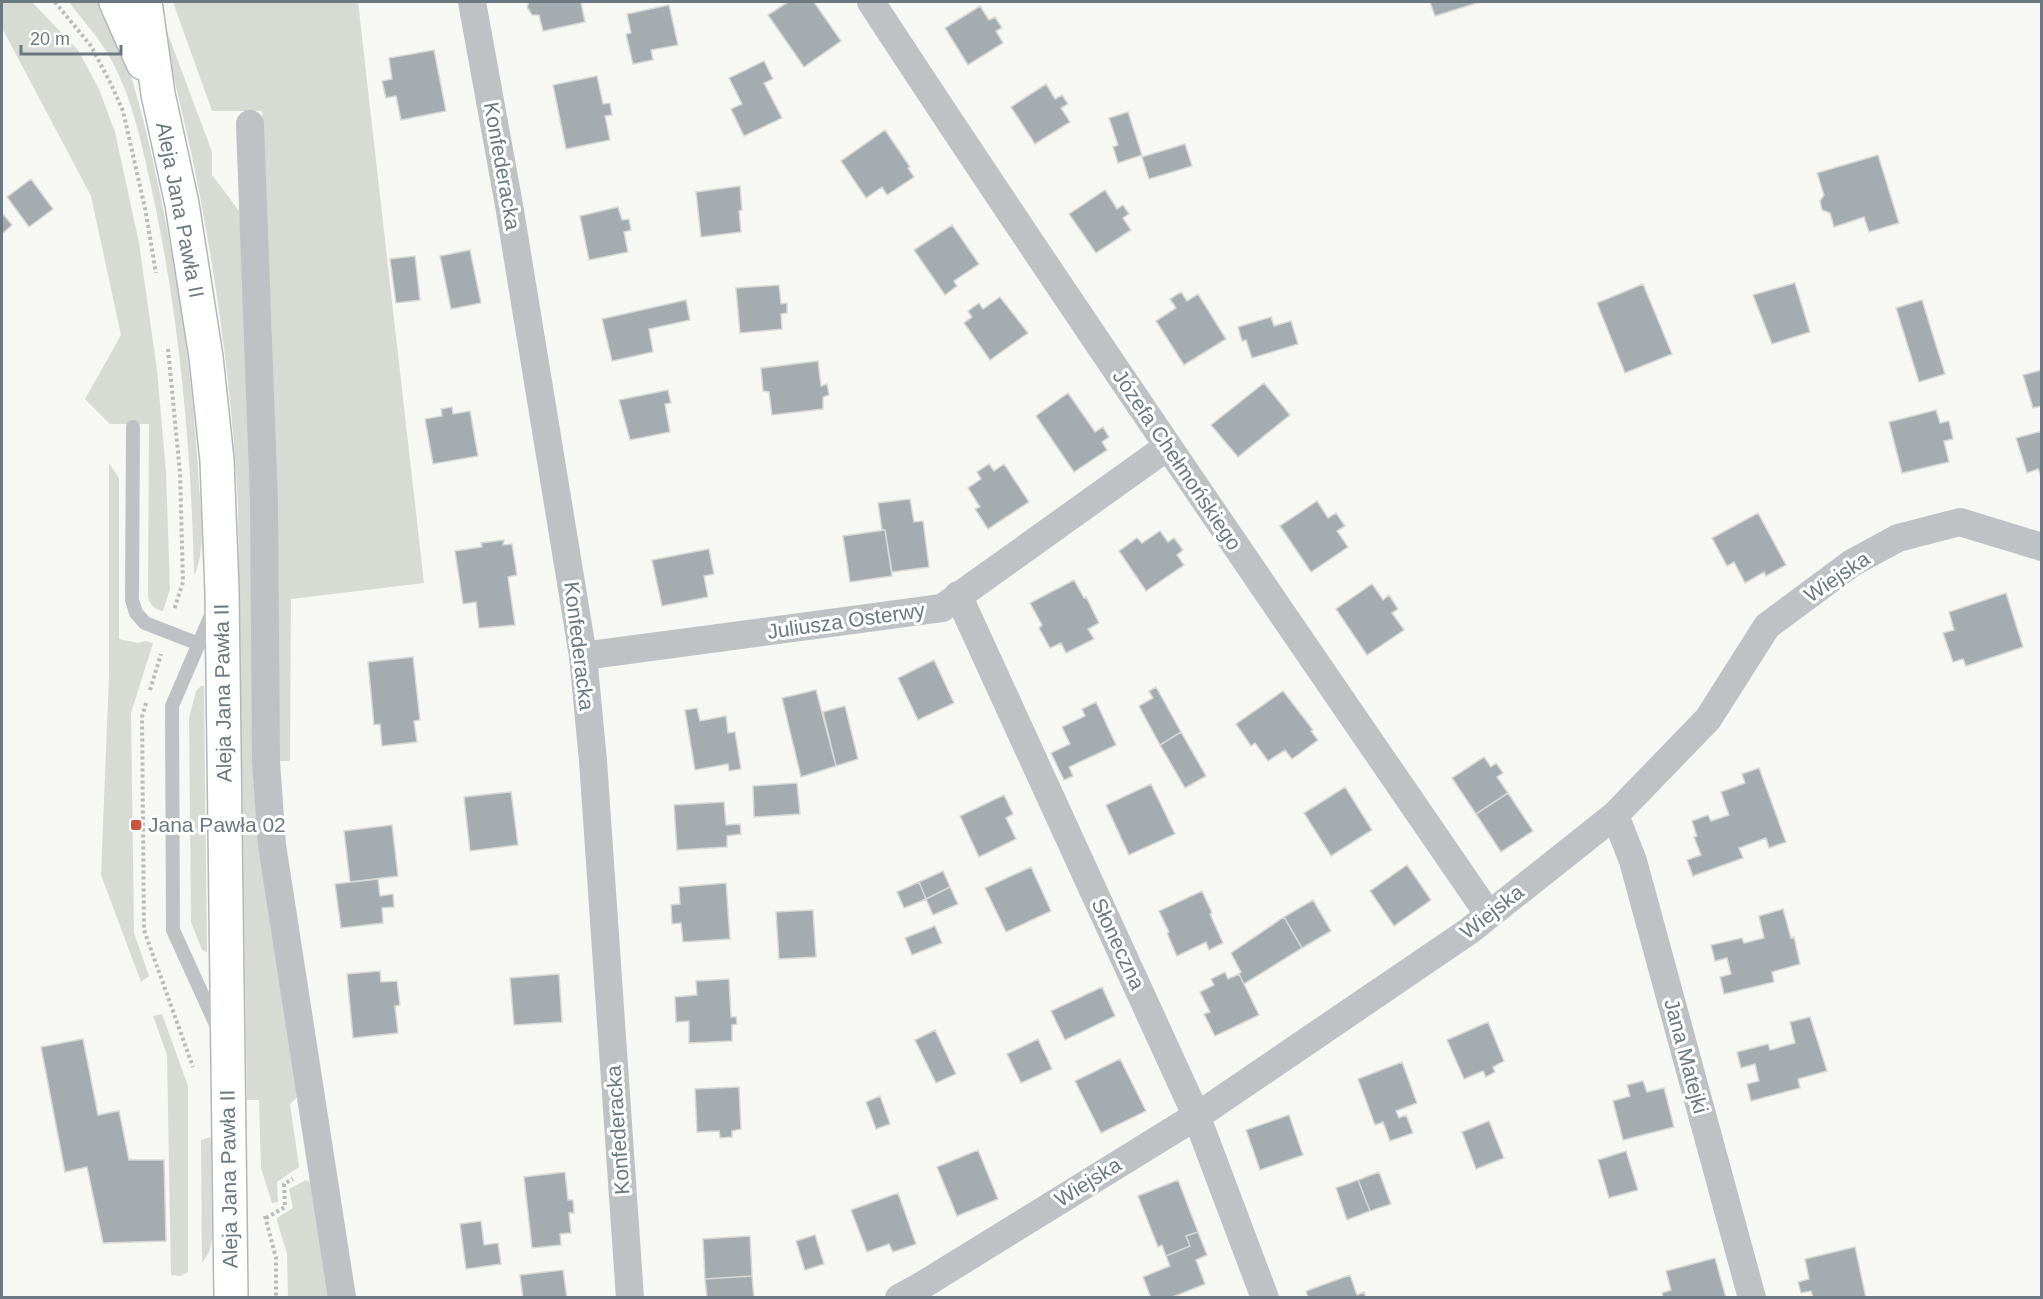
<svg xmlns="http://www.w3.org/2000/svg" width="2043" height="1299" font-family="Arial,sans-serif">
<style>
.green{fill:#d7dbd4}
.building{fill:#a4acb0;stroke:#d8d8d7;stroke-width:1.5}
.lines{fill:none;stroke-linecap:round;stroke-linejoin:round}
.secondary-casing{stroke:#b1b6b9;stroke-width:36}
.path{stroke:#b8bbbd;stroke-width:4;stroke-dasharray:3 3;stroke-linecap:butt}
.lane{stroke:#bec2c5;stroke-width:14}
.street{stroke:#bec2c5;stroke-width:28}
.secondary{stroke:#fff;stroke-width:33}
.poi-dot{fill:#cc553f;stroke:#fff;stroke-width:2}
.labels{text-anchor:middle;stroke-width:6;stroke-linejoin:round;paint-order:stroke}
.street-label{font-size:21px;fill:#6a7981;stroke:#fff}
.poi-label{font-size:21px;fill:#6a7981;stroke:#fff;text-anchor:start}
</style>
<rect width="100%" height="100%" fill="#f7f7f4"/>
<path class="green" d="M2,2H32L78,50L99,89L115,132L139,243L157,370L166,472L170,589L163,611C155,610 150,605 148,597L149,424H110L85,399L121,335L91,196L2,28Z
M69,2H102C131,62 146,127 160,193C179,284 192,376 198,468C199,502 207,540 196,572L194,574C191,444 179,313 151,186C141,141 132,96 109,56C98,36 82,20 69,2Z
M156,2L212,152V175L240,212L298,1096L290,1104L299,1167L277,1182L278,1202L272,1203L261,1168L259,1100H247L238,506C233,404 220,303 201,202C189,135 171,68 156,2Z
M173,2H358L424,583L291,599L290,761H277L272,341L262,111H212Z
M109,463L119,478V639L138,643L145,641L153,643L131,713L134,933L149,976L141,982L101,875L109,676Z
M201,686H204L207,952L202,950L191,922L189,718L196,691Z
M162,1014L188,1086V1272L181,1276L171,1275L167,1055L153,1016Z
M211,1137L212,1239L209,1253L202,1263L201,1140Z
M306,1180L310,1182L331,1297H288L287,1254L277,1221V1218L293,1208L289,1189Z"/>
<path class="building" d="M529,2H585L581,3L585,22L543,31L539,15H532L527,7Z
M788,2H814L841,41L804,67L768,15Z
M1430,2H1480L1435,16Z
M669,5L678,45L651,50L653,60L633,64L626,34L631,33L627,14Z
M980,6L989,20L995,17L1002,28L996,31L1003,43L968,65L945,28Z
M434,50L446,111L401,120L396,96L386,98L382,81L392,79L389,58Z
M764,61L773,79L764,83L782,118L744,136L731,109L742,104L729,78Z
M597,76L603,104L610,103L612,115L605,116L610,140L566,149L553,85Z
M1046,84L1055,99L1062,95L1068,104L1061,108L1070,122L1035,144L1011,107Z
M1128,112L1142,155L1118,163L1113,147L1118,145L1109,118Z
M885,130L910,167L908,168L914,177L887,195L882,187L866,198L841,161Z
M1185,144L1192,166L1149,179L1142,157Z
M1878,155L1899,223L1869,232L1864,217L1834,227L1830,213L1822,210L1820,201L1824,195L1817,173Z
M31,179L53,209L29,227L7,197Z
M740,186L742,210L739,211L741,232L701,237L696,192Z
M1105,190L1117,209L1123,205L1129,214L1123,218L1131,230L1096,253L1069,214Z
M618,207L622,220L629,219L631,230L624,232L628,252L589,260L580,216Z
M2,213L12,225L2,234Z
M952,225L979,264L954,281L957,286L945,295L914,250Z
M470,250L481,303L451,309L440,256Z
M415,256L420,300L396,303L390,259Z
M1795,283L1810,332L1772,344L1753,295Z
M1643,284L1672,354L1625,373L1597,303Z
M779,285L781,304L787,303V313L781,314L782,329L740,333L736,288Z
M1181,292L1187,301L1198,294L1226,339L1184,365L1156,321L1176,308L1170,299Z
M1000,297L1028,333L990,360L964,323L972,317L968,311L979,303L983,309Z
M686,300L690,320L649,329L653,352L612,361L602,319Z
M1922,300L1945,374L1919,382L1896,308Z
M1271,317L1274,326L1291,321L1298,344L1252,358L1246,340L1242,341L1238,327Z
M818,361L821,386L827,384L829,395L823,397V409L772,415L769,392L763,391L761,368Z
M2042,370V406L2033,408L2023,375Z
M1264,383L1290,415L1238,457L1211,425Z
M668,390L671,403L665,404L670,432L630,440L619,400Z
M1068,393L1095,432L1103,427L1109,437L1102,442L1107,450L1074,472L1036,416Z
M452,407L453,414L470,411L478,456L433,464L425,419L442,416L441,409Z
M1936,410L1940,423L1949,421L1953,439L1944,441L1949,462L1902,473L1889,422Z
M2042,431V479L2038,469L2027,473L2016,438Z
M989,464L994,471L1004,464L1029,502L988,529L975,509L980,507L968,488L981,479L977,472Z
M910,499L914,522L923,521L929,567L892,572L885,530H882L878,503Z
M1317,501L1328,518L1336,513L1345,526L1337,531L1348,547L1311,572L1280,526Z
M1758,513L1786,565L1766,576L1764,572L1745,583L1734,562L1727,566L1712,538Z
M885,530L892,576L850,582L843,536Z
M1160,531L1168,542L1174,538L1183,550L1177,555L1184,565L1146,591L1119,551L1137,538L1142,543Z
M504,540L503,545L512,544L517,575L508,577L515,625L479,628L476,602L463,604L455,551L482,547L481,543Z
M709,549L714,574L704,576L708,597L662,606L652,560Z
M1074,580L1084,598L1086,597L1099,623L1088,629L1094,639L1066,653L1061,643L1050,648L1039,628L1042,625L1030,603Z
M1372,584L1383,600L1389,595L1398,609L1392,613L1404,630L1367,655L1336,609Z
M2006,593L2023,647L1966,666L1963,659L1953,662L1943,633L1954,630L1949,612Z
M413,657L420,720L414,721L417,742L382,746L380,724L374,725L368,662Z
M934,660L954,703L918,720L898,678Z
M1156,687L1181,732L1160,745L1139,706L1153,698L1149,691Z
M816,690L836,766L801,777L782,698Z
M1283,691L1313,730L1311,731L1318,740L1292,759L1285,750L1268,761L1255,743L1251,746L1236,724Z
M1096,702L1116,745L1069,767L1073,776L1064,780L1051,753L1070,744L1062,727L1085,716L1082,709Z
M845,706L858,759L836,766L823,712Z
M697,708L700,721L726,716L728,733L735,732L741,769L729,771L728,764L695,770L685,710Z
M1181,732L1206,776L1185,788L1160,745Z
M1484,757L1491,767L1496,763L1503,773L1497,777L1508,793L1476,814L1452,778Z
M1759,768L1786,842L1769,848L1766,838L1739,848L1743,858L1693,876L1687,860L1701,855L1694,837L1697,836L1692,821L1708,815L1711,821L1729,815L1721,792L1745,783L1742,774Z
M797,783L800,814L754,817L753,786Z
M1151,784L1175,834L1129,855L1106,805Z
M1345,787L1372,830L1331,856L1304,813Z
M511,792L518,845L470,851L464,797Z
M1508,793L1533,831L1501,852L1476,814Z
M1004,795L1013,814L1006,818L1016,839L979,857L960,816Z
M724,802L726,825L740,824L741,834L727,836V847L677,850L674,805Z
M392,825L398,876L350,882L344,831Z
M1407,865L1431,900L1394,926L1370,891Z
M1031,867L1051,911L1006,932L985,888Z
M943,871L950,887L926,899L919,882Z
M378,879L380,896L393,894L394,907L382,908L383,923L341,928L335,884Z
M919,882L926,899L904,908L897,892Z
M726,883L730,939L683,942L681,923L672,924L671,905L680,904L679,887Z
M950,887L958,904L933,915L926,899Z
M1202,891L1212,913L1210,914L1223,943L1209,950L1206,942L1177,956L1167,933L1169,932L1159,911Z
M1313,900L1331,931L1302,948L1284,917Z
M1783,909L1791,938L1794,937L1800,964L1772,972L1774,982L1724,994L1720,977L1731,974L1727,958L1715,961L1711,945L1742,938L1744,943L1764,938L1759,916Z
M813,910L816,957L779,959L776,912Z
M1284,917L1302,948L1244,984L1239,974L1241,972L1231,953Z
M935,926L942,943L912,955L905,938Z
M380,971L381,982L397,981L400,1005L395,1006L398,1033L353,1038L347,974Z
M1225,972L1228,979L1239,974L1259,1015L1215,1036L1204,1014L1210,1012L1200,992L1214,985L1211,979Z
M559,974L562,1022L514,1025L510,978Z
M729,979L731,1017H736L737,1024L732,1025V1041L689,1043V1021L676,1022L675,997L697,995L696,981Z
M1102,987L1115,1016L1065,1040L1051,1011Z
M1810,1017L1827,1071L1798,1079L1800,1088L1751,1101L1747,1084L1759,1081L1755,1064L1741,1068L1737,1052L1768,1044L1770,1050L1795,1043L1790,1022Z
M1488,1022L1504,1061L1493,1067L1495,1072L1486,1077L1483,1071L1464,1079L1447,1040Z
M935,1030L956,1074L936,1083L915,1040Z
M83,1039L98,1115L119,1111L129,1160H164L166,1241L103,1243L87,1167L65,1172L41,1047Z
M1038,1039L1052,1069L1021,1083L1007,1054Z
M1120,1059L1146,1111L1101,1133L1075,1081Z
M1402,1062L1417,1103L1396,1111L1399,1118L1406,1115L1413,1133L1390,1141L1383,1122L1375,1125L1358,1079Z
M1643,1081L1647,1092L1664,1088L1674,1127L1623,1140L1613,1101L1630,1096L1627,1085Z
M739,1087L741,1129L732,1131V1137L720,1138L719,1131L697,1132L695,1089Z
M880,1096L890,1124L876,1129L866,1102Z
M1289,1115L1303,1155L1260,1170L1246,1130Z
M1489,1121L1504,1158L1476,1169L1462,1132Z
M978,1150L998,1199L957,1216L937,1167Z
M1626,1151L1638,1190L1609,1198L1598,1160Z
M565,1172L568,1200H573L574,1213H569L571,1233L560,1234L561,1245L532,1248L524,1177Z
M1379,1172L1391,1204L1370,1211L1358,1180Z
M1178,1180L1198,1232L1186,1236L1190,1246L1166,1256L1162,1245L1158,1247L1138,1196Z
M1358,1180L1370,1211L1347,1220L1336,1188Z
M898,1193L916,1244L893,1252L889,1244L867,1252L851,1210Z
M481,1221L484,1245L498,1243L501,1264L466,1269L460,1224Z
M1198,1232L1207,1255L1196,1260L1205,1284L1170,1298H1151L1143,1277L1170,1266L1166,1256L1190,1246L1186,1236Z
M815,1235L824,1264L805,1270L796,1241Z
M750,1236L752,1276L705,1279L703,1239Z
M1855,1247L1866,1298H1813L1811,1291L1801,1293L1798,1282L1809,1279L1805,1259Z
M1715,1258L1726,1298H1663L1662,1293L1671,1290L1666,1271Z
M563,1270L567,1298H523L520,1275Z
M1350,1275L1357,1295L1364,1292L1366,1298H1308L1306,1291Z
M752,1276L754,1298H707L705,1279Z"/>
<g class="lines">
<defs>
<path id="secondary" d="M116,2L143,63
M145,2L158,94L182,204L206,357L217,460L222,591L231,1298"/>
</defs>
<use href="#secondary" class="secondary-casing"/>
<path class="path" d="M55,2L91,46L111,84L123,111L145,208L156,273
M168,349L180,473L183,582L174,610
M150,690L161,654
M146,703L142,717L144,930L193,1067
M265,1216L276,1258V1298
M266,1218L285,1207L284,1184L293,1179"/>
<path class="lane" d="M133,427L132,600L136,613L145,623L199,644
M212,613L172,706L173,930L218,1029"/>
<path class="street" d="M472,2L509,205L583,656L593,761L630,1298
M871,2C1072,309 1281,612 1489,915
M250,124L264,502L266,762L272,845L342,1298
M958,595L1196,1115L1265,1298
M583,656L942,608L1167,447
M1615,815L1633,861L1752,1298
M899,1298L921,1286L1206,1110L1469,931L1615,815L1708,719L1767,626L1852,563L1898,538L1960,522L2042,547"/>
<use href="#secondary" class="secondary"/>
</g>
<rect class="poi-dot" x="130" y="819" width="12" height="12" rx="3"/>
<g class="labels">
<g class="street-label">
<text transform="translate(502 166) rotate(80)" y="7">Konfederacka</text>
<text transform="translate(180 210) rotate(79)" y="7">Aleja Jana Pawła II</text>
<text transform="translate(1177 460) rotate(56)" y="7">Józefa Chełmońskiego</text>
<text transform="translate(1837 577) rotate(-34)" y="7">Wiejska</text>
<text transform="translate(846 621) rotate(-8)" y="7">Juliusza Osterwy</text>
<text transform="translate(579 646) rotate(83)" y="7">Konfederacka</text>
<text transform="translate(223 693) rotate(-91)" y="7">Aleja Jana Pawła II</text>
<text transform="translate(1492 912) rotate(-38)" y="7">Wiejska</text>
<text transform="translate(1118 944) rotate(65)" y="7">Słoneczna</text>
<text transform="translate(1686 1056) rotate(75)" y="7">Jana Matejki</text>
<text transform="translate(618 1130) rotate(-94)" y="7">Konfederacka</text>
<text transform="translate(229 1179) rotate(-91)" y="7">Aleja Jana Pawła II</text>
<text transform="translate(1088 1182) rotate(-32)" y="7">Wiejska</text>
</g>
<g class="poi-label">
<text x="148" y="832">Jana Pawła 02</text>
</g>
</g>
<rect width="2043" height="1299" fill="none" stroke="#6a7981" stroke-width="6"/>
<path d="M21 45v9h100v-9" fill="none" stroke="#6a7981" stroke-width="3"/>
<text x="30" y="45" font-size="18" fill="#6a7981" stroke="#ffffff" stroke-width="4.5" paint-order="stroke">20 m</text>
</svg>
